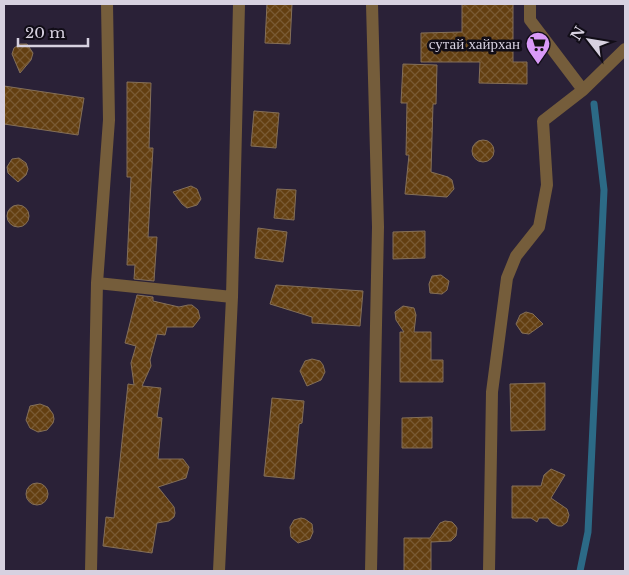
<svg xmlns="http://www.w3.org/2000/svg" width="629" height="575" font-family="'Libre Baskerville',serif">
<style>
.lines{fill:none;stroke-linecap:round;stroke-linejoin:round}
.stream{stroke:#2c6a86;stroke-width:7}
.building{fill:url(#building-cross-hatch);stroke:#846f58}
.street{stroke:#755d3b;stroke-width:12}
.labels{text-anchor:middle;stroke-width:5;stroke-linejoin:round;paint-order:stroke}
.poi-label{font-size:15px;fill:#d7d1e0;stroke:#110d17;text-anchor:end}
</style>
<defs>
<pattern id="building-cross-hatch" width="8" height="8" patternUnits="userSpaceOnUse" patternTransform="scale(1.25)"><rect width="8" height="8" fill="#633f11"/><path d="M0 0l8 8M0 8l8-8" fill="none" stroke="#795a33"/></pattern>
</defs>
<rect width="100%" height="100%" fill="#2a2137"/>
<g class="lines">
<path class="stream" d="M580,571L588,532L604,190L594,104"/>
</g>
<path class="building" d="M267,4H292L290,44L265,43Z
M462,4H513V62H527V84L479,83L480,62H421V33L462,32Z
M20,44H27L33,53L31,60L20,73L12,54L14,48Z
M403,64L437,65L436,104H433L431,172L448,177L452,180L454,189L447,197L405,194L409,155H406L407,103H401Z
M127,82L151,83L149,148H153L148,237H157L154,281L134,279L135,265H127L131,177H127Z
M4,86L84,98L78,135L4,124Z
M254,111L279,113L276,148L251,146Z
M472 151a11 11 0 1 1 22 0a11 11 0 1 1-22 0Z
M19,158L26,163L28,169L26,175L18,182L8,173L7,167L12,159Z
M191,186L197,189L201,199L197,205L187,208L182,204L173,192Z
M277,189L296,190L294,220L274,218Z
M7 216a11 11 0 1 1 22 0a11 11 0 1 1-22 0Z
M258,228L287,232L283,262L255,258Z
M425,231V258L393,259V232Z
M441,275L449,281L447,290L442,294L430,293L429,284L432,276Z
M276,285L363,291L360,326L312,323V317L270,304Z
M137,295L153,297V301L179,307L188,305H192L198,310L200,318L193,327H167L165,335L157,334L150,360L151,366L142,386L161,388L157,417L162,418L158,459H183L189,467L186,478L158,487L174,507L175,513L174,517L169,521L157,523L152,553L103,546L106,517L114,518L128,384L134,385L131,363L136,346L125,343Z
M403,306L414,308L416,315L414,332H431V360H443V382H400V332H404L396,320L395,312Z
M526,312L533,314L543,324L529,334L522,333L516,324L520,315Z
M312,359L320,361L323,365L325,372L321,380L307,386L300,371L305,361Z
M545,383V430L511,431L510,384Z
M272,398L304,401L302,423L299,424L294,479L264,476Z
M40,404L48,407L53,414L54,419L53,423L47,430L38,432L30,428L26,420L30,406Z
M432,417V448H402V418Z
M551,469L565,475L551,498L567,509L569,515L567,522L562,526H558L552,523L548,518H539L537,522L531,518H512V486H541L544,475Z
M26 494a11 11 0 1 1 22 0a11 11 0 1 1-22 0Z
M301,518L305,519L312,524L313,532L310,539L298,543L291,537L290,527L294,520Z
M445,521L452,522L455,525L457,528L456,536L451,541L431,542V571H404V538H430L440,523Z"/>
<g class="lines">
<path class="street" d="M530,4V20L583,90
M97,283L232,297
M91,571L97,283L109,120L107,4
M219,571L232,297L239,4
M371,571L378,227L372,4
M489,571L492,392L507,278L516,256L539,227L547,185L543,121L583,90L625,49"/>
</g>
<defs>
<symbol id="supermarket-pin" viewBox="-11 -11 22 30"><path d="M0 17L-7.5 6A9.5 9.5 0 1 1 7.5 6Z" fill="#d99af7" stroke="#110d17"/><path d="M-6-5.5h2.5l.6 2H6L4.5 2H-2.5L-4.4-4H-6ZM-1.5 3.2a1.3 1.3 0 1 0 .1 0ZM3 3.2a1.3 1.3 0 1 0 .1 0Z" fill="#111"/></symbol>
</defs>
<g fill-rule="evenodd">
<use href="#supermarket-pin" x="524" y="30" width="28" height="38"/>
</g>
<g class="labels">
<g class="poi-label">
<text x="520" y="49">сутай хайрхан</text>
</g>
</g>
<rect width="629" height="575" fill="none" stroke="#d7d1e0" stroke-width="10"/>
<g transform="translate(589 40) rotate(301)" stroke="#110d17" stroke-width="4" paint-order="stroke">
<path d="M0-4L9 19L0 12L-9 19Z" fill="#d7d1e0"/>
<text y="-8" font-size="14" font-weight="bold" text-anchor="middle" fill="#d7d1e0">N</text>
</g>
<path d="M18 38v8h70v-8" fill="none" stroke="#d7d1e0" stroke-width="2.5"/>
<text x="25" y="38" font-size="15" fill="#d7d1e0" stroke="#110d17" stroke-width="4" paint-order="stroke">20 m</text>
</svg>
